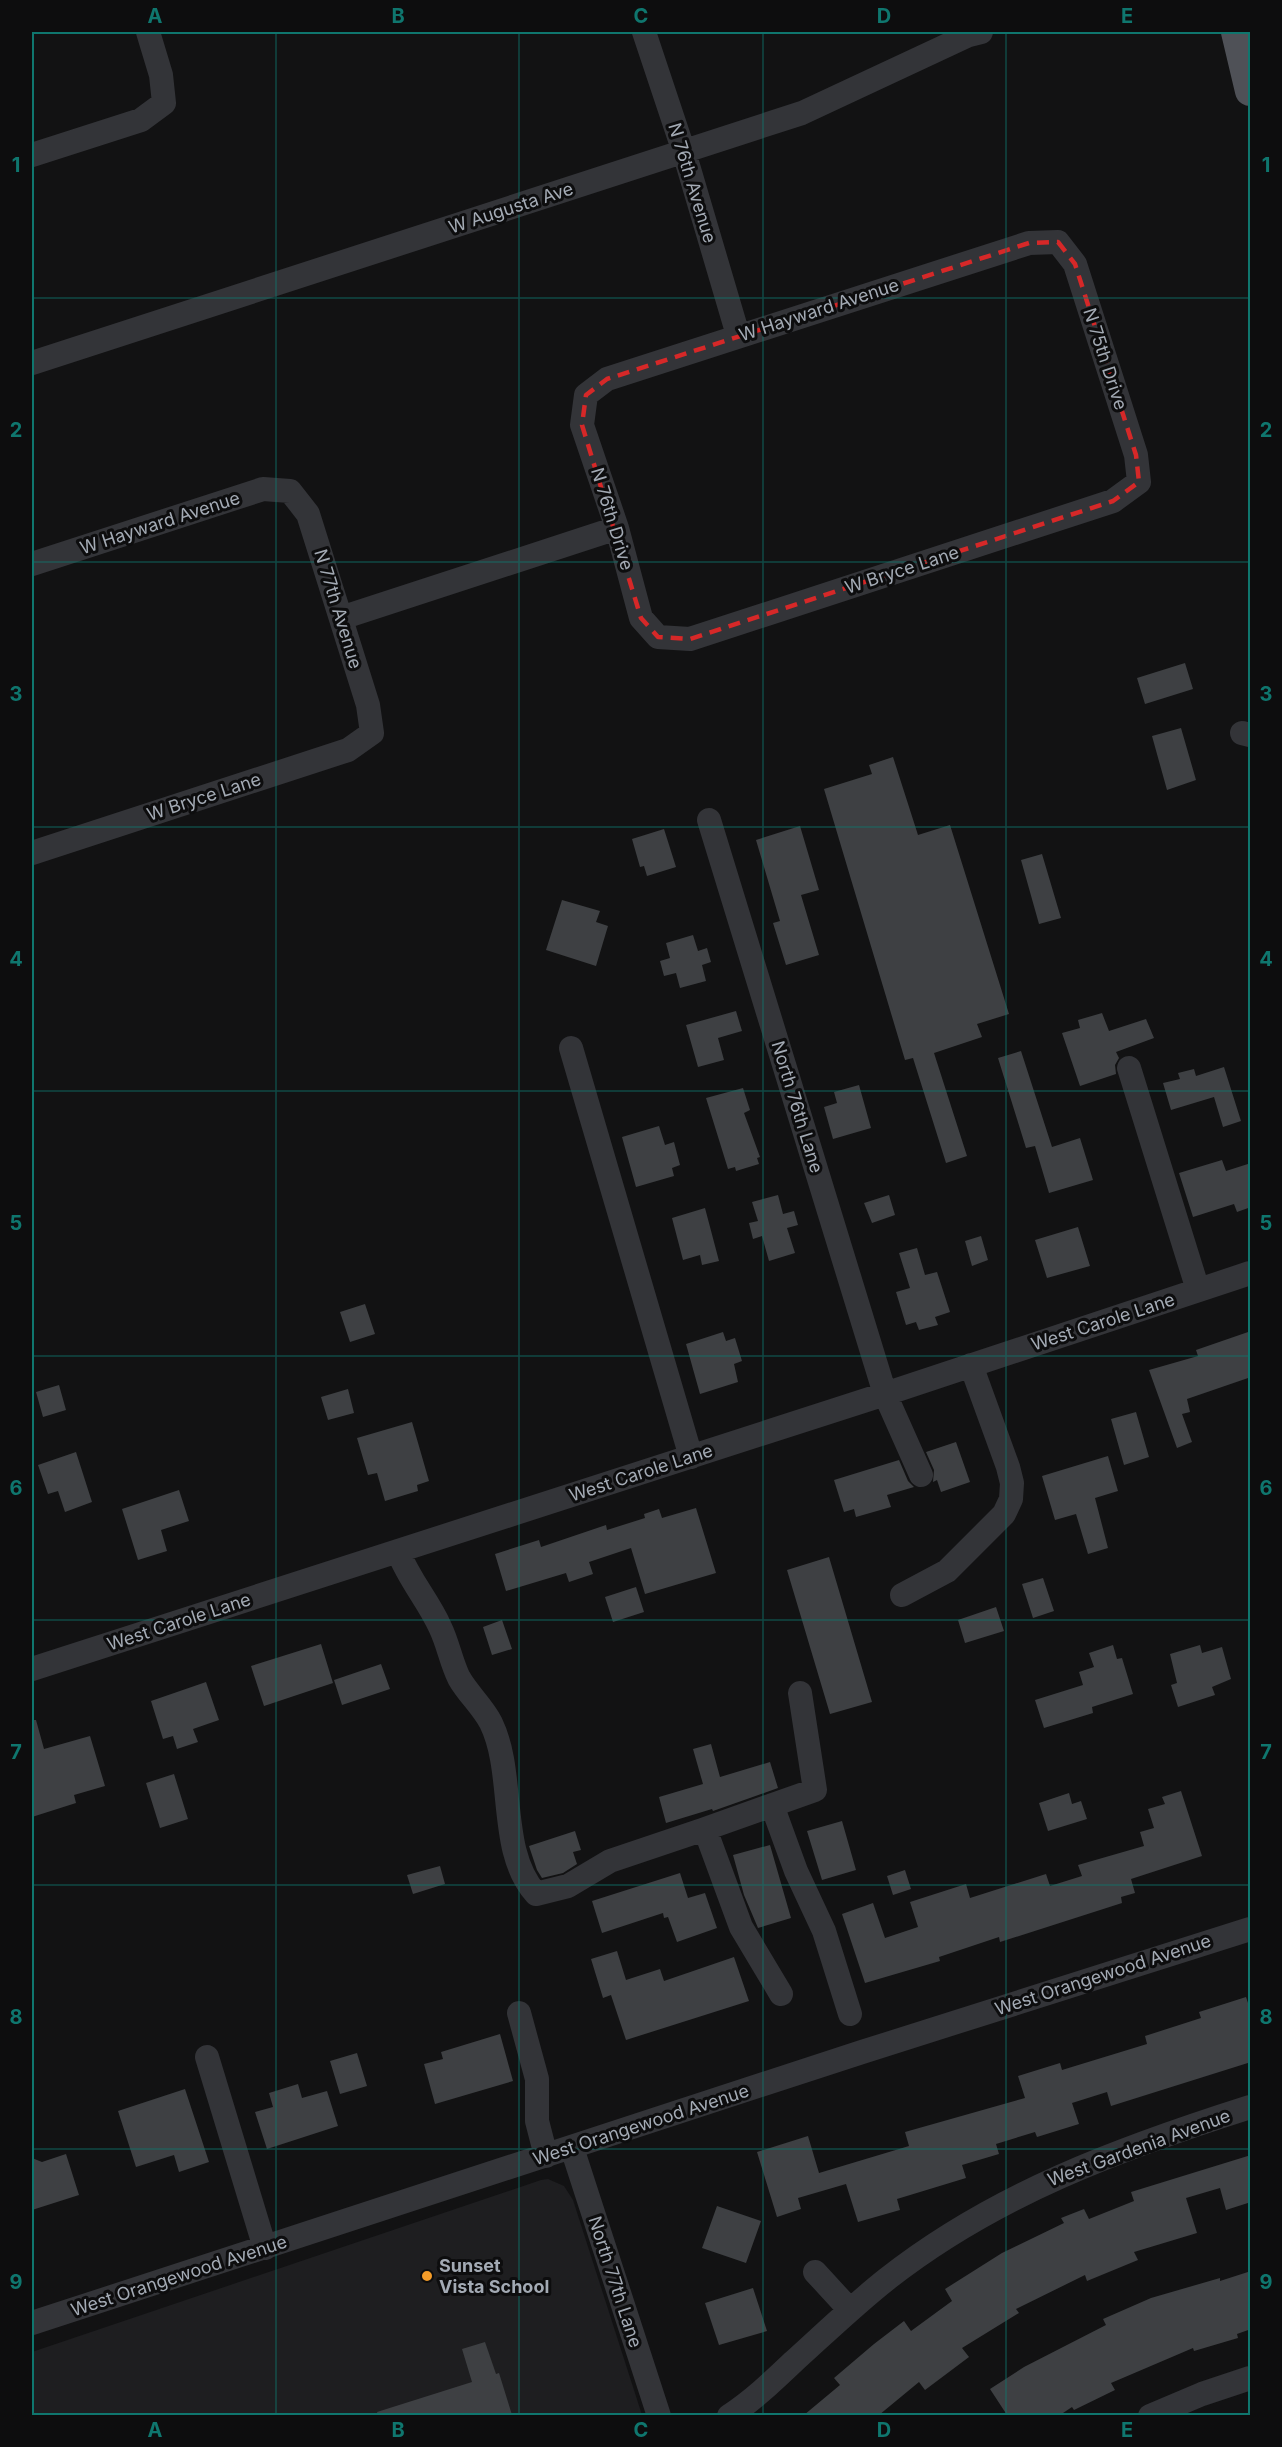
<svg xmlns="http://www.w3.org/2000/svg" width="1282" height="2447" font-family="Inter,sans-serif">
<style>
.built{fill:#1e1e20}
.building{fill:#3e4043}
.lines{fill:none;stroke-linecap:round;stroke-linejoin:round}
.minor{stroke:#333438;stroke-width:24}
.major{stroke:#4f5157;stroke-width:30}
.marked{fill:none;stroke:#d62828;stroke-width:4.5;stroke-dasharray:12 8;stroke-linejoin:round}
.grid{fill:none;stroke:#0f766e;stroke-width:1.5;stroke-opacity:0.55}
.poi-dot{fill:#f49c29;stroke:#0d0d0e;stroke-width:2}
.labels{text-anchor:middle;stroke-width:6;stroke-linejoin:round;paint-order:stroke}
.street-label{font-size:18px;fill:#a3aab4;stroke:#0d0d0e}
.poi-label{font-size:18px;font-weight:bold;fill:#a3aab4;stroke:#0d0d0e;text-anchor:start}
.neatline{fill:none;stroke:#0f766e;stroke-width:2}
.grid-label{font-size:20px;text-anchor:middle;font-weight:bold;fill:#0f766e}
</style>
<rect width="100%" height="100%" fill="#121213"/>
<path class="built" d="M548,2179L564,2186L573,2200L642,2415H32V2352L541,2180Z"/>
<path class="building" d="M1185,663L1193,689L1145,704L1137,678Z
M1181,728L1196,780L1167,790L1152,736Z
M893,757L918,835L950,825L1009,1014L977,1024L982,1037L934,1053L967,1156L946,1163L913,1058L905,1060L824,789L872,774L869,765Z
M800,826L819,890L801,895L819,955L786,965L773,923L780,921L756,840Z
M664,829L676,867L647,876L644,866L640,867L632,839Z
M1042,854L1061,918L1039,924L1021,860Z
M562,900L600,911L596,922L608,926L596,966L546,950Z
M693,935L698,951L707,948L711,962L702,965L706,981L680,988L676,973L664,976L660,961L670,958L666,943Z
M736,1011L742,1031L718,1038L724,1060L698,1067L686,1025Z
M1102,1013L1109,1031L1146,1019L1154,1038L1116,1052L1119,1058L1115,1065L1116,1074L1080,1086L1062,1033L1080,1028L1078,1020Z
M1021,1051L1052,1147L1080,1138L1093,1180L1049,1193L1035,1146L1026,1148L998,1058Z
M1224,1067L1241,1121L1223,1127L1214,1097L1171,1110L1163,1083L1180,1079L1178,1073L1194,1069L1196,1076Z
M859,1085L871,1128L833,1139L824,1107L837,1103L834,1092Z
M743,1088L750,1110L744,1113L760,1157L757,1158L759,1164L736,1171L735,1167L728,1169L706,1098Z
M659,1126L665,1145L674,1142L680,1165L672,1168L674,1176L636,1187L622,1137Z
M1222,1160L1226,1171L1251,1163V1207L1237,1212L1234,1204L1193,1217L1179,1173Z
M778,1195L783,1214L794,1211L798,1225L787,1228L795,1253L769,1261L762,1236L753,1239L749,1223L758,1221L752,1202Z
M889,1195L895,1215L872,1223L864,1203Z
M705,1208L719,1261L702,1265L700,1255L683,1260L672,1218Z
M1078,1227L1090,1266L1047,1278L1035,1240Z
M981,1236L988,1260L972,1266L965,1241Z
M917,1248L925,1275L937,1272L950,1312L935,1317L938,1325L919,1330L916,1322L906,1325L896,1292L910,1288L899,1253Z
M365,1304L375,1334L350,1342L340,1312Z
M1251,1331V1377L1187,1399L1190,1412L1182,1414L1192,1442L1177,1448L1149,1370L1198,1356L1196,1350Z
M723,1332L726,1341L735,1338L742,1361L734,1364L738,1382L700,1394L686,1344Z
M59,1385L66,1410L43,1417L36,1392Z
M348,1389L354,1413L328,1420L321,1397Z
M1136,1412L1149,1457L1124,1465L1111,1419Z
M412,1422L429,1481L417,1485L418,1491L385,1501L377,1473L368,1475L357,1438Z
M956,1442L970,1482L941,1492L937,1480L933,1482L934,1470L926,1452Z
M76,1452L92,1502L65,1512L58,1491L48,1494L38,1465Z
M1108,1456L1118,1491L1095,1498L1108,1548L1088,1554L1076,1514L1055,1520L1042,1476Z
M899,1460L908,1481L914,1487L887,1495L891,1507L856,1517L854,1509L844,1512L834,1480Z
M179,1490L189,1521L161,1530L167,1551L138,1560L122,1509Z
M696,1508L716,1573L645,1594L631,1548L589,1562L593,1574L569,1582L566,1573L506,1591L495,1554L539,1540L541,1547L606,1525L607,1530L645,1518L644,1514L659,1509L662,1518Z
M829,1557L872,1702L830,1714L787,1570Z
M1043,1578L1054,1611L1033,1618L1022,1584Z
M636,1587L644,1612L613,1622L605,1597Z
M996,1607L1004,1631L965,1643L958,1620Z
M502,1620L512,1649L492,1655L483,1627Z
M321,1644L333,1683L264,1706L251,1666Z
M1113,1645L1117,1659L1122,1658L1133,1694L1092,1707L1093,1713L1044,1728L1035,1700L1083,1685L1079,1672L1094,1667L1089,1653Z
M1200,1645L1202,1653L1222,1647L1231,1679L1212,1687L1215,1695L1178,1707L1171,1685L1177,1683L1170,1654Z
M381,1664L390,1689L342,1705L334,1680Z
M206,1682L219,1720L193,1729L198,1742L177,1749L173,1736L163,1739L151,1701Z
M32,1720H36L44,1749L90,1736L105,1786L74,1795L76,1803L32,1817Z
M711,1744L720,1777L770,1762L778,1788L713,1811L712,1809L666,1823L659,1797L703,1784L693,1749Z
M174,1774L188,1819L160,1828L146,1783Z
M1181,1791L1202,1856L1131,1879L1135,1893L1121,1897L1122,1903L1000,1942L999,1937L939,1957L940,1961L865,1983L842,1914L873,1903L885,1938L918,1927L910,1902L966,1884L970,1898L1046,1874L1050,1886L1082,1876L1078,1865L1144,1846L1140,1832L1154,1828L1148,1809L1165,1804L1162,1797Z
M1069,1793L1072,1804L1081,1801L1087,1819L1048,1831L1039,1803Z
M842,1821L856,1870L822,1880L807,1831Z
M575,1831L581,1850L573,1852L577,1864L563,1873L542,1878L537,1870L529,1846Z
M770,1845L791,1918L758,1928L744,1895L733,1855Z
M440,1866L445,1884L413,1894L407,1875Z
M905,1870L911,1889L893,1895L887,1876Z
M680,1873L688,1898L705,1893L717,1928L677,1942L668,1917L664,1918L663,1913L602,1933L592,1901Z
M617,1951L626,1980L660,1969L664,1981L734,1957L749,2001L626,2040L611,1995L603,1998L591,1959Z
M1246,1997L1251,2012V2062L1111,2106L1107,2092L1072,2103L1079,2124L1037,2137L1035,2132L996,2144L999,2154L962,2165L966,2178L897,2199L900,2210L858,2222L846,2184L798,2198L801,2209L777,2217L757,2152L808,2136L819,2173L909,2146L905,2132L1025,2098L1018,2076L1060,2063L1062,2070L1147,2044L1145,2036L1201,2018L1199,2012Z
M500,2034L513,2081L435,2104L424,2064L443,2059L441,2052Z
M357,2053L367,2086L340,2094L330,2061Z
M298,2084L302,2098L327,2091L338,2126L267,2149L255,2112L273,2107L269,2093Z
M185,2089L209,2162L179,2172L174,2155L136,2167L118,2111Z
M66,2154L79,2195L32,2210V2158L42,2162Z
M1251,2155V2202L1226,2210L1220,2188L1186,2198L1197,2233L1134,2252L1138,2260L1087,2281L1085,2275L1016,2309L1019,2313L962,2348L969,2357L925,2390L919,2382L879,2415H804L840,2385L834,2378L874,2344L904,2321L911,2331L952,2301L945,2289L1002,2253L1064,2223L1061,2218L1084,2209L1089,2219L1134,2201L1131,2192Z
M717,2206L761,2221L746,2263L702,2248Z
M1251,2271V2329L1237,2334L1238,2338L1194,2351L1193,2348L1111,2383L1115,2390L1074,2410L1072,2407L1060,2415H1007L990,2389L1024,2367L1106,2325L1103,2319L1151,2298L1220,2278V2281Z
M753,2288L767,2331L719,2345L705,2303Z
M485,2342L496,2374L499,2373L512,2415H378L377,2412L472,2382L462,2349Z"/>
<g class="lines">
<path class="minor" d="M644,32L684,152L738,335
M32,155L141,120L164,103L161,75L148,32
M1058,242L1075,264L1136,455L1139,482L1113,501L690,639L658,637L641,618L617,528L582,425L586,395L607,379L1029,243Z
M32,363L802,113L969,35L981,32
M32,564L263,489L290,491L308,514L368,705L372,733L348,750L32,853
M341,618L617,528
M1242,733L1250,735
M709,820L885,1394L921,1475
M571,1048L691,1457
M1129,1068L1198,1290
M398,1551C409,1580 428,1600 440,1627C448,1643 451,1662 459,1678C468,1694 483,1707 491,1723C516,1774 497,1851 536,1894L568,1886L610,1861L705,1829L741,1927L781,1994
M902,1595L947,1571L1004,1514L1011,1499L1012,1483L1008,1467L971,1365
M32,1669L885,1394L1250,1273
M772,1805L796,1871L824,1931L850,2014
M705,1829L815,1790L800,1693
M519,2013L537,2079V2121L546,2156
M207,2057L265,2248
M572,2148L659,2416
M815,2272L850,2310
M32,2323L862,2052L1250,1929
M729,2416C752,2401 772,2382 792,2363C823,2335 854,2305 887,2279C995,2194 1121,2148 1250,2107
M1150,2416L1202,2394L1250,2378"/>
<path class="major" d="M1236,32L1250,91"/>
</g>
<path class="marked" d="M1058,242L1075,264L1136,455L1139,482L1113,501L690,639L658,637L641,618L582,425L586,395L607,379L1029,243Z"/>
<path class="grid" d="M276,32V2416M519,32V2416M763,32V2416M1006,32V2416M32,298H1250M32,562H1250M32,827H1250M32,1091H1250M32,1356H1250M32,1620H1250M32,1885H1250M32,2149H1250"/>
<circle class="poi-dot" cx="427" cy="2276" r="6"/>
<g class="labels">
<g class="street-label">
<text transform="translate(692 183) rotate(73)" y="6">N 76th Avenue</text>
<text transform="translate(511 208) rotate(-18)" y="6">W Augusta Ave</text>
<text transform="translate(819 310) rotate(-18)" y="6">W Hayward Avenue</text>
<text transform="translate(1105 359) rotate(72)" y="6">N 75th Drive</text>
<text transform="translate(612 519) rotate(73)" y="6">N 76th Drive</text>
<text transform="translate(160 523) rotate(-18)" y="6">W Hayward Avenue</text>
<text transform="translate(902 570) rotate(-18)" y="6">W Bryce Lane</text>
<text transform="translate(338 609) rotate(73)" y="6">N 77th Avenue</text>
<text transform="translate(204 797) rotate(-18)" y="6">W Bryce Lane</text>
<text transform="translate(797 1107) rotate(73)" y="6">North 76th Lane</text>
<text transform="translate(1103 1322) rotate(-18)" y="6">West Carole Lane</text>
<text transform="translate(641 1473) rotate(-18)" y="6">West Carole Lane</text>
<text transform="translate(179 1622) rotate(-18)" y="6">West Carole Lane</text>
<text transform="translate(1103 1975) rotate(-18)" y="6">West Orangewood Avenue</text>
<text transform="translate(641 2125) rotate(-18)" y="6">West Orangewood Avenue</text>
<text transform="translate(1139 2148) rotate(-20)" y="6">West Gardenia Avenue</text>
<text transform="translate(179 2276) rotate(-18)" y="6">West Orangewood Avenue</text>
<text transform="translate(615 2282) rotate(72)" y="6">North 77th Lane</text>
</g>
<g class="poi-label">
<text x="439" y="2272">Sunset<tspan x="439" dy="21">Vista School</tspan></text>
</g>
</g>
<rect width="1282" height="2447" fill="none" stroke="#0d0d0e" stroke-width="66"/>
<rect x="33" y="33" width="1216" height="2381" class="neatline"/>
<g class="grid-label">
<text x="155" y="23">A</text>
<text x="398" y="23">B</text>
<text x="641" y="23">C</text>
<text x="884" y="23">D</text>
<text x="1127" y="23">E</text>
<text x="16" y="172">1</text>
<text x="1266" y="172">1</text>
<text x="16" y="437">2</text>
<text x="1266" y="437">2</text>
<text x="16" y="701">3</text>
<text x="1266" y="701">3</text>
<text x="16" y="966">4</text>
<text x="1266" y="966">4</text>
<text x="16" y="1230">5</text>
<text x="1266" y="1230">5</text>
<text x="16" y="1495">6</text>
<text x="1266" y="1495">6</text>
<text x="16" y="1759">7</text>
<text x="1266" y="1759">7</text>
<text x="16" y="2024">8</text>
<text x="1266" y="2024">8</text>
<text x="16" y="2289">9</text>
<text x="1266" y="2289">9</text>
<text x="155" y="2437">A</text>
<text x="398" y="2437">B</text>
<text x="641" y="2437">C</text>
<text x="884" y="2437">D</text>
<text x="1127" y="2437">E</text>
</g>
</svg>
